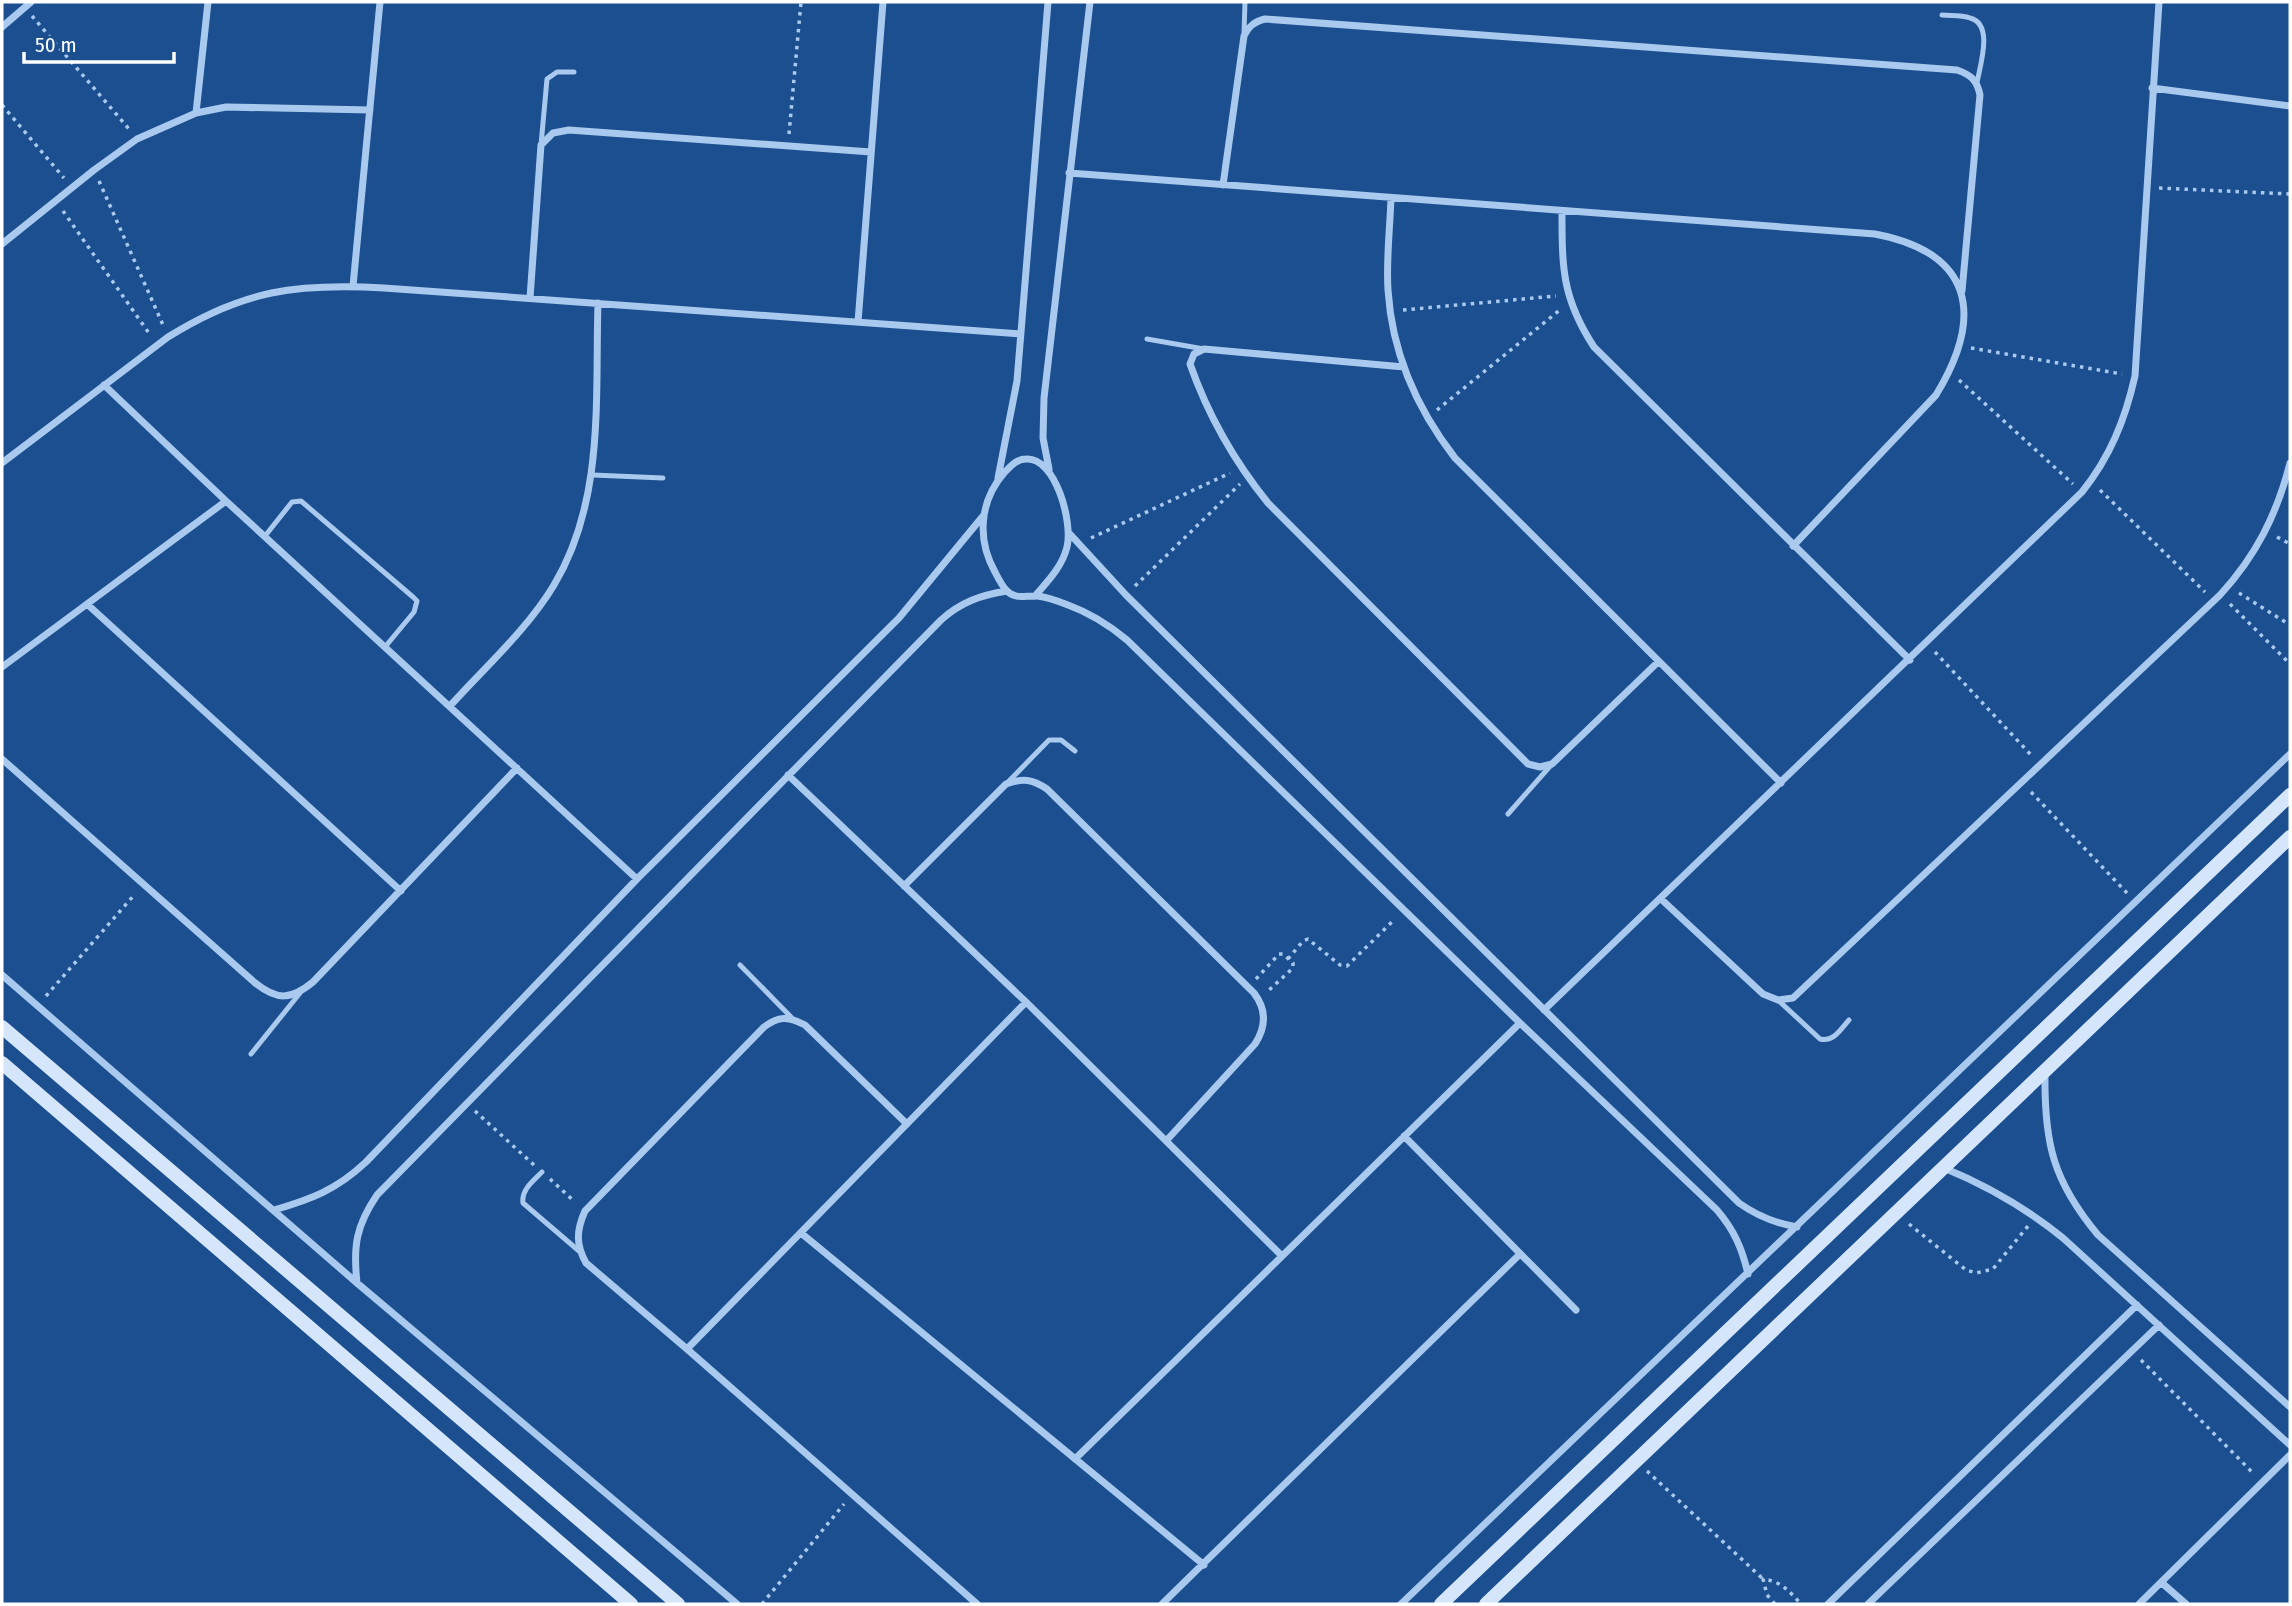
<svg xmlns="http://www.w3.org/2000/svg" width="2292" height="1606" font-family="'Fira Sans Condensed',sans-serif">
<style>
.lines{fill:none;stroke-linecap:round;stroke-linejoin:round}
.path{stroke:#a9c9ee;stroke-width:3.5;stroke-dasharray:3.5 5;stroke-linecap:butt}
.lane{stroke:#a9c9ee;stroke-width:5}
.street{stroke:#a9c9ee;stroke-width:7}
.secondary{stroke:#d6e6fa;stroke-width:14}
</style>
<rect width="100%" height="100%" fill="#1b4f8f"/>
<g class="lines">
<path class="path" d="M32,16L129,129
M2,105L64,178
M789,134L801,2
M99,181L163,325
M2159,188L2290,194
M63,211L151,336
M1403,310L1556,296
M1971,348L2122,374
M1959,380L2073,484
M1437,410L1561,309
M2100,490L2205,592
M2277,537L2290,544
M1091,538L1230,473
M1135,586L1240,484
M2239,593L2290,625
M2230,604L2290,664
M1935,652L2032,756
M2031,792L2127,893
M1288,959L1303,941L1308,939L1340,965L1347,966L1395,919
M1256,979L1279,954H1283L1293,963V968L1268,991
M46,996L135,894
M475,1111L534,1165
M550,1179L575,1202
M1909,1224L1966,1270L1976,1273L1993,1269L2028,1226
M2141,1360L2254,1474
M1647,1471L1763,1579
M762,1604L844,1504
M1775,1604L1767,1595L1763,1579C1781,1581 1790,1592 1801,1604"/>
<path class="lane" d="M1942,15C1951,16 1961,15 1970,18C1994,24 1980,65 1977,83
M1244,33L1245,2
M541,145L547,79L557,72H574
M1147,339L1204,349
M593,475L663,478
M265,536L292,502L301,501L413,597L417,601L414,612L385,647
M1008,782L1049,740H1061L1075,751
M1508,814L1552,764
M740,965L791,1017
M1778,1000L1820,1039C1834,1042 1840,1030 1849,1020
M251,1054L300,993
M542,1172C533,1181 521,1190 523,1203L579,1251"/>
<path class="street" d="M2,27L31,2
M2152,88L2290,106
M196,113L208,2
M1069,173L1875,234C1974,253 1984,316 1936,395L1793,546
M1223,185L1244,36C1249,26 1254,22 1265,19L1957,70C1971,75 1977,80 1980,95L1962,291
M1391,198C1390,228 1386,260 1388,290C1392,353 1417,409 1455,458L1781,783
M1562,211C1562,268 1562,298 1594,347L1910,660
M2,244L94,170L137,139L196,113L226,107L370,110
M353,286L380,2
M530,298L541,145L553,133L569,130L871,152
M858,322L883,2
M1404,367L1204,349L1194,354L1190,364C1208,415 1234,461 1268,503L1528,764L1540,767L1552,764L1658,662
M104,385L226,501L637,879
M2,463L168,337C243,290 297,283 384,288L1020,334
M1049,469L1043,438L1044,398L1090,2
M998,478L1017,381L1048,2
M1069,533L1126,595L1739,1203C1757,1216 1774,1223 1797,1227
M1035,596C1048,581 1062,567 1067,547C1073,523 1056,457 1026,459C1016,459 1010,467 1004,473C979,502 977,540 995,572C998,578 1002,586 1007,591C1016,600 1026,595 1037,596C1046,597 1058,601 1068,605C1090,613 1109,625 1127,640L1520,1023L1717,1210C1734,1230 1742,1248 1748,1274
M87,604L401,891
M2,667L226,501
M450,706C485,667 527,630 554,585C605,500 595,398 598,303
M2,759L254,982C277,1001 291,1000 313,982L517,768
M788,775L1026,1002L1282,1256
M904,886L1006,784C1023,778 1032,779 1047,789L1254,993C1267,1010 1266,1027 1255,1044L1166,1141
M1661,899L1763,994L1778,1000L1793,998L2220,595C2256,556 2277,514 2290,463
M2,975L357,1283L737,1604
M1544,1010L2082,492C2110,457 2125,420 2135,376L2159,2
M2045,1073C2044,1143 2053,1181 2098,1235L2290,1407
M907,1124L805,1025C788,1016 779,1016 764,1027L585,1211C576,1231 576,1245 586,1263L687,1349L977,1604
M1404,1136L1576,1310
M1944,1168C1988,1186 2026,1208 2063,1238L2290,1445
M274,1210C312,1199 336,1190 366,1162L637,879L899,618L983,516
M801,1233L1204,1565
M357,1283C353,1246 356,1226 377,1195L941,620C961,602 981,595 1007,591
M687,1349L1026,1002
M1075,1459L1520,1023
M2162,1583L2186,1604
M1162,1604L1520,1254
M1401,1604L2290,754
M1828,1604L2137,1305
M1868,1604L2159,1325
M2139,1604L2290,1455"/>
<path class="secondary" d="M2,1027L678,1604
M2,1063L631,1604
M1441,1604L2290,795
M1486,1604L2290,837"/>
</g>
<rect width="2292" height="1606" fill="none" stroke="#ffffff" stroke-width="7"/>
<path d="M24 52v10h150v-10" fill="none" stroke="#ffffff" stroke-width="3.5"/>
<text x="35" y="52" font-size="21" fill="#ffffff" stroke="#1b4f8f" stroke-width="5" paint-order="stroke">50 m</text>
</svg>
